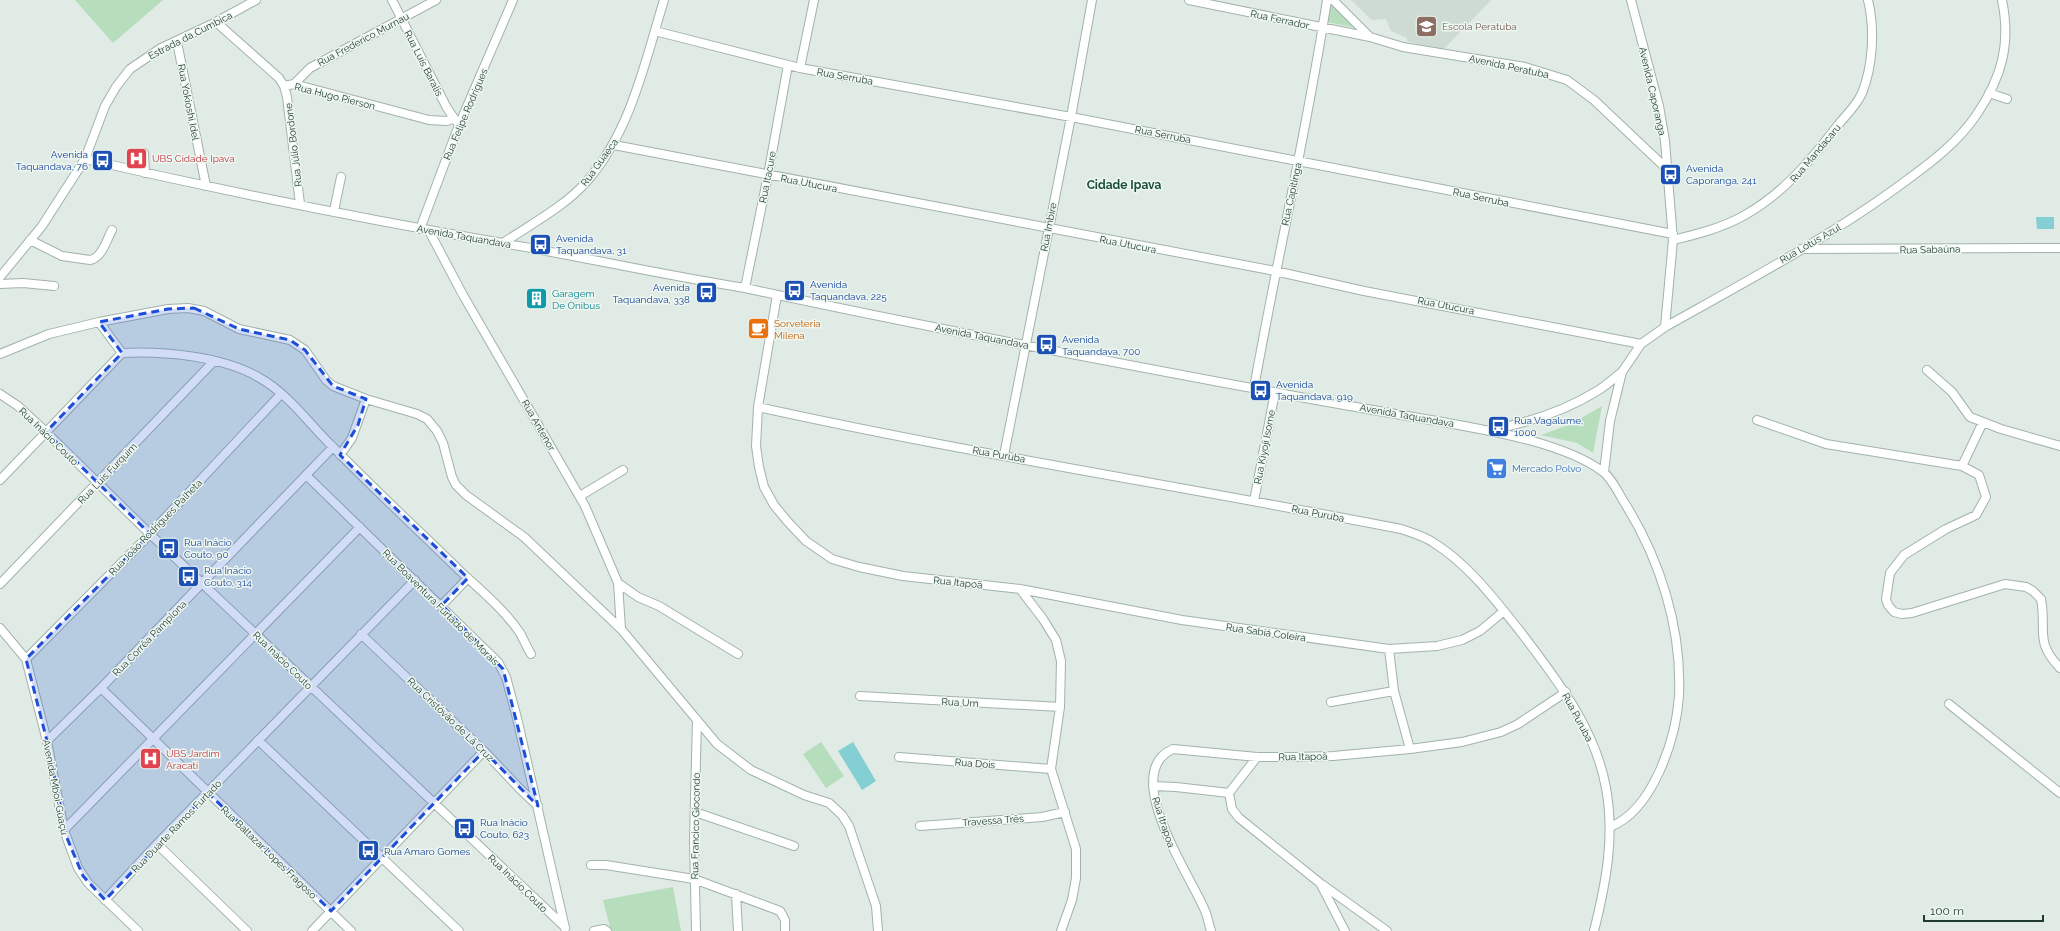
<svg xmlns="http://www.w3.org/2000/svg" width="2060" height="931" font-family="Raleway,sans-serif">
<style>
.built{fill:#cddbd3}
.green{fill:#b6ddbc}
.water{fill:#84cfd3}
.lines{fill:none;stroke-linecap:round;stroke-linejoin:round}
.minor-casing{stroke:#a2b3aa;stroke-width:10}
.minor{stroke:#fff;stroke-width:8}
.marked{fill:#1d4ed8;fill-opacity:0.2;stroke:#1d4ed8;stroke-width:3;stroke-dasharray:8 5;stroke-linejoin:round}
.labels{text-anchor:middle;stroke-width:3;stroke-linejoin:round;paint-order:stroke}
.street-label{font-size:10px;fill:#1f3b30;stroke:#eff7f2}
.education-label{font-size:10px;fill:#785e54;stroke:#eff7f2;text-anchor:start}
.transit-label{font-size:10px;fill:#164399;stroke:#eff7f2;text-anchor:start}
.health-label{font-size:10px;fill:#be3a42;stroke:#eff7f2;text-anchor:start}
.culture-label{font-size:10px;fill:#0d838f;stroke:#eff7f2;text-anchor:start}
.food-label{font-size:10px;fill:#c56008;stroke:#eff7f2;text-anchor:start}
.shop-label{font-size:10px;fill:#366cbe;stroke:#eff7f2;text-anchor:start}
.quarter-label{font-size:12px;font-weight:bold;fill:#1b4e3c;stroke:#eff7f2}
</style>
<rect width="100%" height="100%" fill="#dfebe4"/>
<path class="built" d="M1351,0H1491L1442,51L1407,41V38L1391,31L1386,19L1372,20Z"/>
<path class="green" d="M75,0H163L113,43Z
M1331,4L1357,28L1327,22Z
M1602,406L1593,453L1577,443L1541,435L1571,424Z
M821,742L844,776L826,788L803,754Z
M673,887L681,931H611L603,900Z"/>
<path class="water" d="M2036,217H2054V229H2037Z
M853,742L876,781L862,790L838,751Z"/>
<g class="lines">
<defs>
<path id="minor" d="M392,0L447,108L456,121
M1189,0L1370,37
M1333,0L1370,37L1403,47L1525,67L1567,80L1594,100L1668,170
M1631,0L1659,106L1665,141L1673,240L1665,327
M216,22L279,78L284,86L294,84L429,120L447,121L454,118
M655,31L800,68L1071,117L1673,234
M177,42L206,186
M800,68L814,0
M294,84L310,68L436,0
M284,86L287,97L300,204
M1989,93L2007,99
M614,145L1275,271L1364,291L1641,344
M144,153L145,173
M85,159C224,191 363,219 502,243C583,257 663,275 745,288C920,326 1097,359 1273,392C1326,402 1378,411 1431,420C1480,429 1561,441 1602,471C1611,477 1618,492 1624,502C1660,559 1682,628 1679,696C1676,739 1653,810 1610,827
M334,211L341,177
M420,229L459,125L513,0
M429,231L463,295L585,506L618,583L621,629
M30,240L62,256L90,260C102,258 107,239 112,230
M1673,240C1698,234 1722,228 1745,215C1784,193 1811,160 1838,125C1846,115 1857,105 1862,93C1873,66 1875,29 1868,0
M503,243C531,224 566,206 588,180C631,130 645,62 664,0
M1801,249L2060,248
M0,277L42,226L85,159L105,106L116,87L130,69L161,48L216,22L256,0
M0,284L23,283L54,286
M745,288L768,175L788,65
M777,295L758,407L756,446L759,467L764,487L774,505L788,522L806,541L832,559L859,567L903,576L1020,589L1182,620L1389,649L1437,646L1462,640L1480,631L1504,611
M99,322L122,353
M0,354L49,334L99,322L168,309L188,308L204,311L239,329L290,340L305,350L326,380L333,386L366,399L417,414L427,419L437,431L443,443L452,477L456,485L466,495L524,537L621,629L717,744L751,770L804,795L829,803L842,815L849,826L876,906L878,931
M1927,370L1952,392L1970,417L2001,429L2060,446
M1254,388C1277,259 1307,130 1327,0
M0,394L18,406L46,432L150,534L565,927
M758,407C971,454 1187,487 1401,529C1412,533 1424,536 1434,543C1468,564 1495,600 1520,631C1556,679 1595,727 1606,788C1615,837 1606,883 1594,931
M1757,420L1826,444L1962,466L1979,475L1986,497L1976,515L1946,529L1904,555L1890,573L1886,599L1888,605L1894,612L1902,614L1912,613L2005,584L2026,587L2033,591L2041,599C2047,630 2034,641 2060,668
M1490,430C1527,423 1565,411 1597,391C1606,386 1614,378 1622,372
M340,455L352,438L366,399
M1004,455L1071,117L1092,0
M1962,466L1983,422
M1604,472L1610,421L1622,372L1641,344L1665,327C1747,281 1832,236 1907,180C1933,161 1959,141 1977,114C2002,77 2011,44 2002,0
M306,475L498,662L506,677L517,718L565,928
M0,480L122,353C163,351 222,356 258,377C288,393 309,424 333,447C374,489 417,529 459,570C479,589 504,609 520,633C524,640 527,648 531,654
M580,496L623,470
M1254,501L1275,392
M618,583L638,597L659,606L738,654
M0,584L214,361
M1020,589L1043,619L1056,640L1061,661L1060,707L1051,769L1076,849V878L1072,900L1061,931
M442,605L468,578
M0,628L26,659L47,741L64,830L78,868L88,883L138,931
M361,634L484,751L520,789L538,806
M1389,649L1394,691L1410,749
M26,659L150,534L281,394
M101,688L351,931
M860,696L1060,707
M1331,702L1394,691
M1949,704L2060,793
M258,740L459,931
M47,741L101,688L333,447
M899,757L1051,769
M1257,757L1229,793L1232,809L1239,818L1320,883L1345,931
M1153,786L1176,787L1229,793
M695,812L794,846
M920,826L1042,817L1065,812
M64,830L360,527
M157,844L247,931
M591,865H606L694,879L780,911L785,920V931
M1323,885L1387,931
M736,894L738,931
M105,900L157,844L415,580
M312,931L484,751
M594,931L604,929L607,931
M696,931L694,840L697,720
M1211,931C1209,925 1208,919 1206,913C1193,879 1118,773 1173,749L1257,757H1294L1333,756L1410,749L1462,742L1501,732L1518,724L1566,692"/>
</defs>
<use href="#minor" class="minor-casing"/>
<use href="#minor" class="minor"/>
</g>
<path class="marked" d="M194,308L239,329L290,340L305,350L333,386L366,399L358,425L340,455L468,578L442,605L503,669L538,806L484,751L331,911L208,793L105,900L83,876L67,838L47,741L26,659L150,534L46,432L122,353L99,322L168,309Z"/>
<defs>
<symbol id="school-square" viewBox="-11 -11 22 22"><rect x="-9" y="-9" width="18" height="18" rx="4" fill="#8d6e63" stroke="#eff7f2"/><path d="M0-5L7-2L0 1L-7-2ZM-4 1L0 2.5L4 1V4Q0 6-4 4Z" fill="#fff"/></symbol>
<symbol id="hospital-square" viewBox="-11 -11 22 22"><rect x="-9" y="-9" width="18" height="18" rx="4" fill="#e0444e" stroke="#eff7f2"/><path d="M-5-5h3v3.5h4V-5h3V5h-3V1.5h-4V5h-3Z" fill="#fff"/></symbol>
<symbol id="bus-square" viewBox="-11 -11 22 22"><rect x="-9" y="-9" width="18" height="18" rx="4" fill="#1a4fb4" stroke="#eff7f2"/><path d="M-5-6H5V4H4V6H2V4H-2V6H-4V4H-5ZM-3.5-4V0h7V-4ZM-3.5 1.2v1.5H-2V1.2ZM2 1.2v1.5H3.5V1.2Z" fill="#fff"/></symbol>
<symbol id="building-square" viewBox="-11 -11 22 22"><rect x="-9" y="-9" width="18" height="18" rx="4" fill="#0f9aa8" stroke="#eff7f2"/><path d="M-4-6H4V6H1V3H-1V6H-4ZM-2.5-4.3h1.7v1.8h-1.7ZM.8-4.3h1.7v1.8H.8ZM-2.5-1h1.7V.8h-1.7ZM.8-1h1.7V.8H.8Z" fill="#fff"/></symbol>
<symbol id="cafe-square" viewBox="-11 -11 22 22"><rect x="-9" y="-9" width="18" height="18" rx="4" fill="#e8710a" stroke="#eff7f2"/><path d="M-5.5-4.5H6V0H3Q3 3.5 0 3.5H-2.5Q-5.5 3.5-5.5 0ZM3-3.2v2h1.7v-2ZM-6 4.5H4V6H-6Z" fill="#fff"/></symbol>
<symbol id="supermarket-square" viewBox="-11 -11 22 22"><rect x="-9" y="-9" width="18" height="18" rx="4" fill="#3f7fe0" stroke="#eff7f2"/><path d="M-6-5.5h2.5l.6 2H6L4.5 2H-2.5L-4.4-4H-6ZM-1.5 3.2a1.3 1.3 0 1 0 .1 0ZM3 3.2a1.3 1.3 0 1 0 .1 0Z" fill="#fff"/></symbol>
</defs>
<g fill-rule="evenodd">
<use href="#school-square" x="1414" y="14" width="25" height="25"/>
<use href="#hospital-square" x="124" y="146" width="25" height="25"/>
<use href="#bus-square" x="90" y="148" width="25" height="25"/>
<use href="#bus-square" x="1658" y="162" width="25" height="25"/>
<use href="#bus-square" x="528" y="232" width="25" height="25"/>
<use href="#bus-square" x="782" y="278" width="25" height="25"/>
<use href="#bus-square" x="694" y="280" width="25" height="25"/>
<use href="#building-square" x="524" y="286" width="25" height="25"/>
<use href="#cafe-square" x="746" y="316" width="25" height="25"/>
<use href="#bus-square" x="1034" y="332" width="25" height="25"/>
<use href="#bus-square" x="1248" y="378" width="25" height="25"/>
<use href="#bus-square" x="1486" y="414" width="25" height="25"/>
<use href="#supermarket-square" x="1484" y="456" width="25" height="25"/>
<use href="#bus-square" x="156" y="536" width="25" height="25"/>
<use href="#bus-square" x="176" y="564" width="25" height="25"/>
<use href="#hospital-square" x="138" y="746" width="25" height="25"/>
<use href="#bus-square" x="452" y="816" width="25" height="25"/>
<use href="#bus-square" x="356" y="838" width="25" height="25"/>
</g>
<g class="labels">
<g class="street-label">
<text transform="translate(1280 19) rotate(12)" y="4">Rua Ferrador</text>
<text transform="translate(190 35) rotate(-27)" y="4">Estrada da Cumbica</text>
<text transform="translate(363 39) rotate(-28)" y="4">Rua Frederico Murnau</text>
<text transform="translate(424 63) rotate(63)" y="4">Rua Luís Baralis</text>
<text transform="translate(1509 66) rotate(12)" y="4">Avenida Peratuba</text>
<text transform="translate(845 76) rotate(10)" y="4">Rua Serruba</text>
<text transform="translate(1653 91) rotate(77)" y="4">Avenida Caporanga</text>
<text transform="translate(335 96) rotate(14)" y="4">Rua Hugo Pierson</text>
<text transform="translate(189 102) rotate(79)" y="4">Rua Yokioshi Idel</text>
<text transform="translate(465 114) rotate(-67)" y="4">Rua Felipe Rodrigues</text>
<text transform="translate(1163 134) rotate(11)" y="4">Rua Serruba</text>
<text transform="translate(293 145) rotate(-97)" y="4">Rua Júlio Bordone</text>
<text transform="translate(1815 153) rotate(-50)" y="4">Rua Mandacaru</text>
<text transform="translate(599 162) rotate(-54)" y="4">Rua Guaeca</text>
<text transform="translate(767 177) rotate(-79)" y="4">Rua Itacure</text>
<text transform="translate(809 183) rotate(11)" y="4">Rua Utucura</text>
<text transform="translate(1291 194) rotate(-78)" y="4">Rua Capitinga</text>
<text transform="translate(1481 197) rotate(12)" y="4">Rua Serruba</text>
<text transform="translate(1048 227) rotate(-79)" y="4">Rua Imbire</text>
<text transform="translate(464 236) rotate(10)" y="4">Avenida Taquandava</text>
<text transform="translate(1810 243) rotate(-30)" y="4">Rua Lótus Azul</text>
<text transform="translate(1128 244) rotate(11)" y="4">Rua Utucura</text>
<text transform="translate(1930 249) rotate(-1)" y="4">Rua Sabaúna</text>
<text transform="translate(1446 305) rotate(11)" y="4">Rua Utucura</text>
<text transform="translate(982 336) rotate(11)" y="4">Avenida Taquandava</text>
<text transform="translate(1407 415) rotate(10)" y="4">Avenida Taquandava</text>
<text transform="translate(539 425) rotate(60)" y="4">Rua Antenor</text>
<text transform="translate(49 436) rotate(44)" y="4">Rua Inácio Couto</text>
<text transform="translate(1264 447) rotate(-79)" y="4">Rua Kiyoji Isome</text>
<text transform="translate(999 454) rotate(10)" y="4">Rua Puruba</text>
<text transform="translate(107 473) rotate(-46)" y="4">Rua Luís Furquim</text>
<text transform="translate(1318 513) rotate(11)" y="4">Rua Puruba</text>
<text transform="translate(155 527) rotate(-46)" y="4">Rua João Rodrigues Palheta</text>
<text transform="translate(958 582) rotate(6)" y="4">Rua Itapoã</text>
<text transform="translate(441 607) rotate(45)" y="4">Rua Boaventura Furtado de Morais</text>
<text transform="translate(1266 632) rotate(8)" y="4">Rua Sabiá Coleira</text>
<text transform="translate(149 638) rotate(-46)" y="4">Rua Corrêa Pamplona</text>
<text transform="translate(283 660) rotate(44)" y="4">Rua Inácio Couto</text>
<text transform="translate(960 702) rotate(3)" y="4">Rua Um</text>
<text transform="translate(1578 717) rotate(62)" y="4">Rua Puruba</text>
<text transform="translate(451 719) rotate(44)" y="4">Rua Cristóvão de Lã Cruz</text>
<text transform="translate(1303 756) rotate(-1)" y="4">Rua Itapoã</text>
<text transform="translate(975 763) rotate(4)" y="4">Rua Dois</text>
<text transform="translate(56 787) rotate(79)" y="4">Avenida Mboi-Guaçu</text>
<text transform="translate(993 820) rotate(-4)" y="4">Travessa Três</text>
<text transform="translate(1164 822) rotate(72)" y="4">Rua Itrapoa</text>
<text transform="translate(176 826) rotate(-46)" y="4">Rua Duarte Ramos Furtado</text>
<text transform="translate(695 826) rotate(-89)" y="4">Rua Francico Giocondo</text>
<text transform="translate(269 852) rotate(44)" y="4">Rua Baltazar Lopes Fragoso</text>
<text transform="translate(518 883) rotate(44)" y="4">Rua Inácio Couto</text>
</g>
<g class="education-label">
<text x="1442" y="30">Escola Peratuba</text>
</g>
<g class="transit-label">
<text x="88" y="158" text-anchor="end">Avenida<tspan x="88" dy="12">Taquandava, 76</tspan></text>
<text x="1686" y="172">Avenida<tspan x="1686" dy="12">Caporanga, 241</tspan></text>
<text x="556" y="242">Avenida<tspan x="556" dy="12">Taquandava, 31</tspan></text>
<text x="810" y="288">Avenida<tspan x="810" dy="12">Taquandava, 225</tspan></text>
<text x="690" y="291" text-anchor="end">Avenida<tspan x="690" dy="12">Taquandava, 338</tspan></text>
<text x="1062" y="343">Avenida<tspan x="1062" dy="12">Taquandava, 700</tspan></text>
<text x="1276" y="388">Avenida<tspan x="1276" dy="12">Taquandava, 919</tspan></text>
<text x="1514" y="424">Rua Vagalume,<tspan x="1514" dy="12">1000</tspan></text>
<text x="184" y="546">Rua Inácio<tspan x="184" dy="12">Couto, 90</tspan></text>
<text x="204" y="574">Rua Inácio<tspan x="204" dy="12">Couto, 314</tspan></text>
<text x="480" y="826">Rua Inácio<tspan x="480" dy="12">Couto, 623</tspan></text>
<text x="384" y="855">Rua Amaro Gomes</text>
</g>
<g class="health-label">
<text x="152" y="162">UBS Cidade Ipava</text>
<text x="166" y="757">UBS Jardim<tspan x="166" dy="12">Aracati</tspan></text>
</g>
<g class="culture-label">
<text x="552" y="297">Garagem<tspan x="552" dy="12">De Ônibus</tspan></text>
</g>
<g class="food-label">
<text x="774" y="327">Sorveteria<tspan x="774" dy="12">Milena</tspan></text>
</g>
<g class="shop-label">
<text x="1512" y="472">Mercado Polvo</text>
</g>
<g class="quarter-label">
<text x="1124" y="189">Cidade Ipava</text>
</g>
</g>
<path d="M1924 915v6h119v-6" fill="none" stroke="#1f3b30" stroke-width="2"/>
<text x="1930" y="915" font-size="12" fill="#1f3b30" stroke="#eff7f2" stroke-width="3" paint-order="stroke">100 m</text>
</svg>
